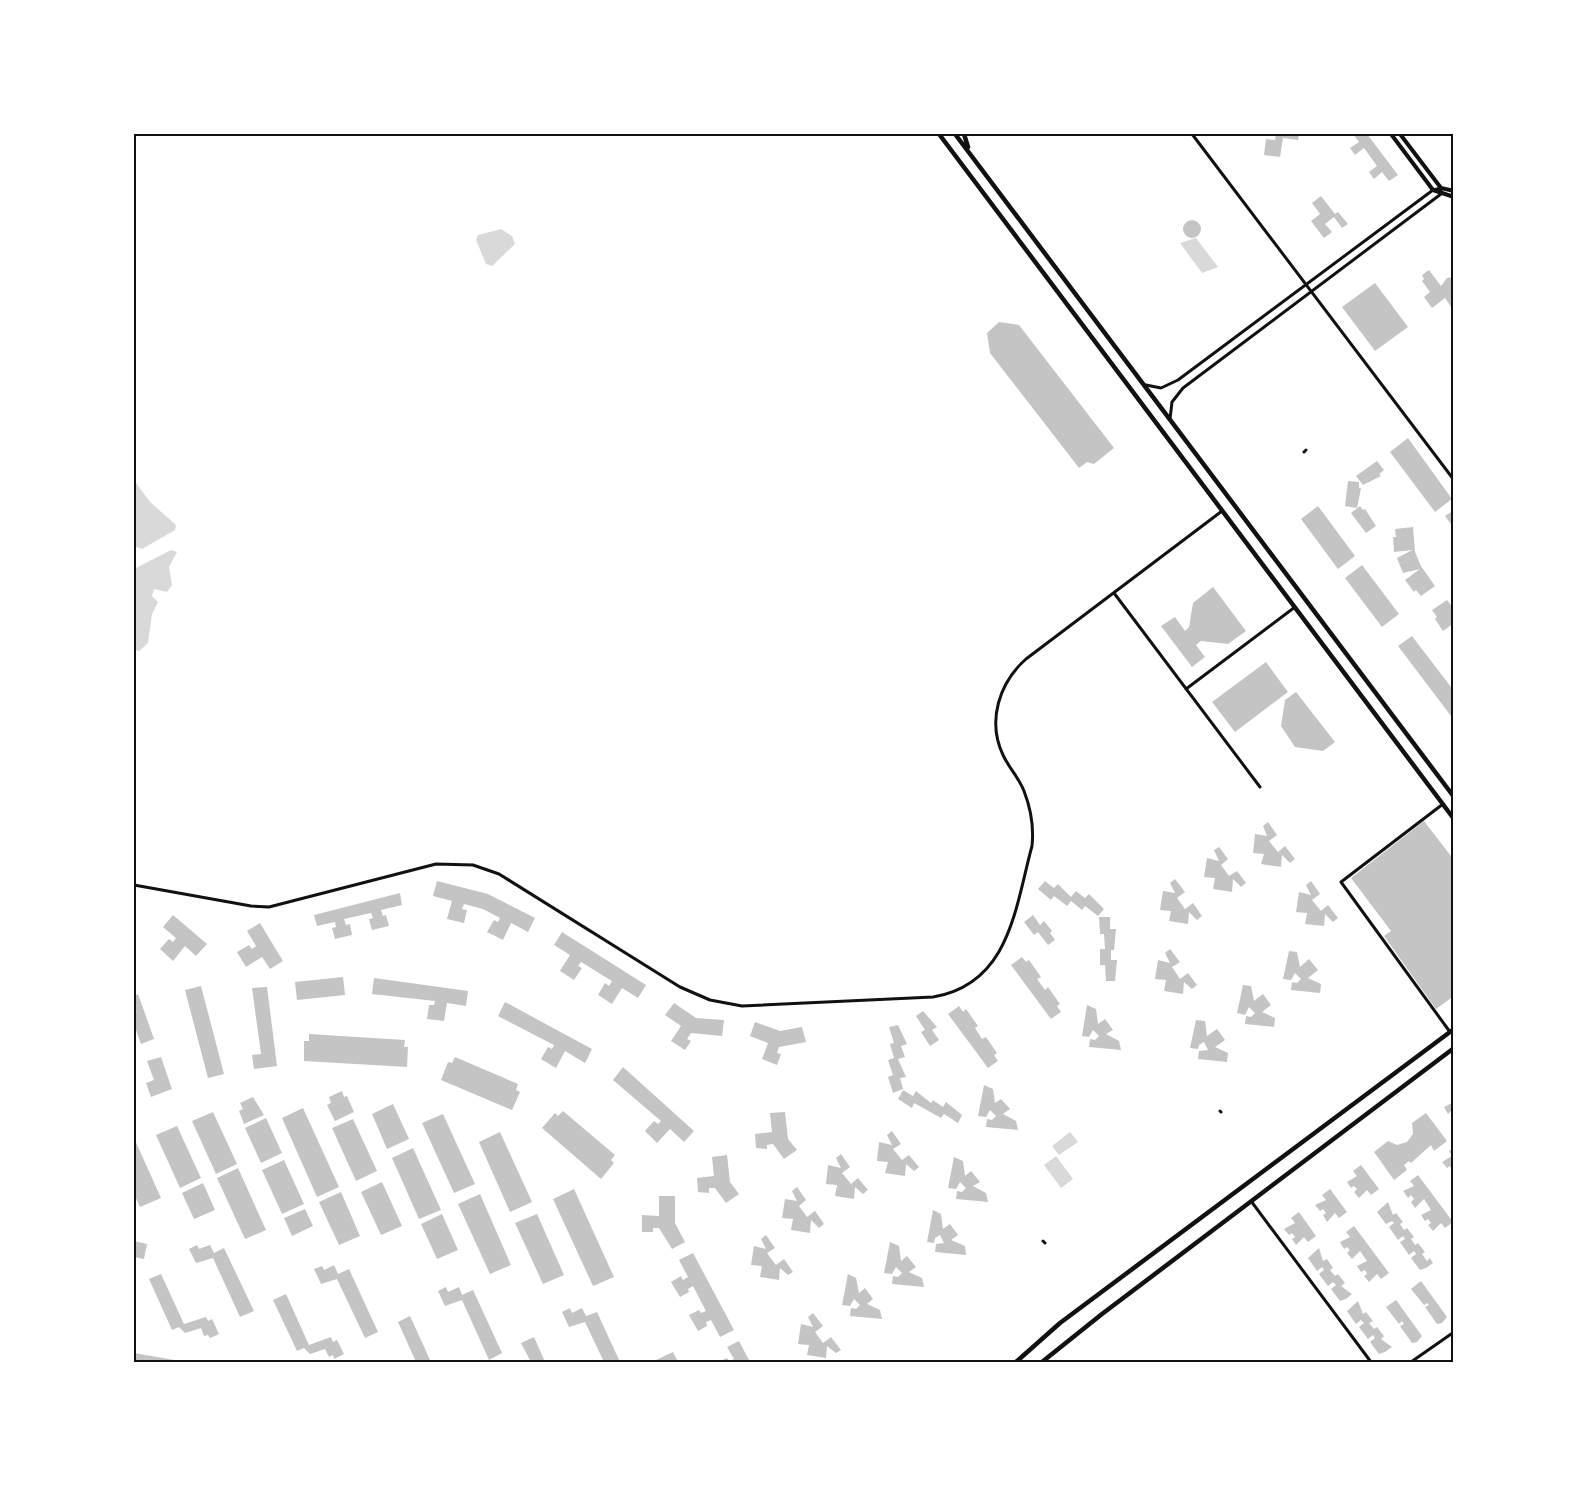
<svg xmlns="http://www.w3.org/2000/svg" width="1587" height="1496" font-family="'Golos Text',sans-serif">
<style>
.water{fill:#d9d9d9}
.building{fill:#c4c4c4}
.lines{fill:none;stroke-linecap:round;stroke-linejoin:round}
.minor{stroke:#111;stroke-width:3}
.tertiary{stroke:#111;stroke-width:4}
.secondary{stroke:#111;stroke-width:4.5}
.neatline{fill:none;stroke:#111;stroke-width:2}
</style>
<rect width="100%" height="100%" fill="#fff"/>
<path class="water" d="M501,229L512,236L515,244L492,266L486,264L476,240L478,235Z
M1196,238L1218,267L1202,273L1180,243Z
M134,480L150,502L176,525L175,530L142,549L134,546Z
M171,550L177,552L169,567L172,585L167,592L154,589L152,596L158,602L152,614L148,643L139,651L134,650V569Z
M1070,1132L1078,1142L1059,1155L1052,1146Z
M1056,1156L1073,1179L1061,1188L1044,1165Z"/>
<path class="building" d="M1276,134H1299L1298,140L1283,138L1280,157L1264,155L1266,139L1275,140Z
M1353,134H1367L1398,175L1389,181L1382,172L1374,179L1369,172L1377,166L1364,148L1355,155L1350,148L1359,142Z
M1321,196L1335,214L1338,212L1348,224L1342,228L1334,217L1325,224L1332,232L1324,238L1311,221L1320,214L1312,203Z
M1183 229a9 9 0 1 1 18 0a9 9 0 1 1-18 0Z
M1429,270L1441,286L1447,278L1454,277V311L1445,298L1432,308L1424,297L1430,292L1422,281L1424,279L1422,275Z
M1375,283L1408,327L1375,351L1342,307Z
M999,322L1019,325L1114,448L1094,464L1087,462L1079,468L990,353L987,333Z
M1408,438L1452,499L1435,512L1390,452Z
M1377,461L1384,470L1379,474L1381,476L1363,485L1356,476Z
M1348,481L1359,482V488H1361L1357,508L1345,506Z
M1318,506L1355,556L1338,569L1301,519Z
M1360,506L1363,510L1365,509L1376,526L1366,533L1351,513Z
M1454,510V528L1445,516Z
M1413,527L1415,552L1421,566L1435,586L1421,596L1416,590L1414,592L1405,580L1420,569L1403,573L1397,558L1412,550L1394,552L1393,537H1396L1395,529Z
M1362,565L1399,614L1382,627L1345,578Z
M1213,587L1246,631L1228,644L1201,641L1196,645L1205,657L1192,667L1161,626L1175,617L1185,631L1189,627L1193,603Z
M1447,600L1454,609V623L1443,631L1435,619L1437,617L1432,610Z
M1412,636L1454,691V720L1398,646Z
M1266,662L1288,692L1235,732L1212,702Z
M1296,692L1335,742L1323,751L1295,747L1281,726L1285,700Z
M1424,821L1454,860V996L1436,1009L1384,936L1391,931L1351,878Z
M1268,822L1277,835L1269,841L1278,852L1285,846L1295,859L1290,863L1282,855L1281,867L1261,864L1264,854L1253,853L1255,834L1267,836L1263,826Z
M1219,847L1228,859L1221,865L1229,876L1237,871L1246,883L1241,887L1233,879L1232,892L1213,889L1215,878L1204,877L1207,858L1219,861L1214,850Z
M1175,879L1185,892L1177,898L1185,909L1193,903L1202,916L1197,920L1189,912L1188,924L1169,921L1171,911L1160,910L1163,891L1175,893L1170,883Z
M437,881L488,894L535,918L528,932L511,923L503,940L487,932L494,920L498,922L500,918L483,909L464,904L462,909L467,910L464,923L447,919L452,901L433,896Z
M1045,881L1054,888L1058,884L1071,897L1076,891L1085,898L1089,894L1104,909L1098,916L1085,906L1082,910L1071,901L1067,906L1054,896L1051,900L1038,889Z
M1311,881L1320,894L1312,900L1321,911L1328,905L1338,918L1333,922L1325,914L1324,926L1305,924L1307,913L1296,912L1299,892L1311,895L1306,885Z
M400,893L402,905L381,910L383,916L386,915L389,926L372,930L369,919L373,918L371,913L344,919L346,925L350,924L352,935L335,939L332,928L336,927L335,922L317,926L314,915Z
M173,915L207,944L196,956L185,946L173,961L160,949L169,939L173,942L176,938L163,927Z
M1033,915L1040,925L1044,921L1052,931L1050,933L1055,940L1048,945L1038,932L1034,935L1024,922Z
M1099,917H1110V929H1116L1114,950H1111V960H1117L1115,981H1106L1105,965H1100V949H1105L1104,934H1100Z
M260,923L283,961L270,969L262,957L246,967L237,952L249,945L252,949L256,946L247,931Z
M562,932L646,985L638,998L622,988L612,1004L598,995L605,983L609,986L612,981L581,962L578,966L582,968L574,980L560,971L570,955L554,945Z
M1170,949L1180,962L1172,967L1180,979L1188,973L1197,985L1192,989L1184,982L1183,994L1164,991L1166,980L1155,979L1158,960L1170,963L1165,953Z
M1289,951L1297,952L1300,967L1309,959L1318,970L1308,978L1321,984L1320,993L1291,990L1292,982L1297,983L1301,979L1295,973L1291,980L1283,979Z
M1022,957L1026,962L1029,960L1041,977L1037,979L1045,990L1048,987L1060,1004L1057,1006L1061,1012L1051,1019L1011,965Z
M343,977L345,995L297,1000L295,982Z
M374,978L468,991L466,1006L447,1003L444,1021L427,1019L429,1005H434L435,1001L372,994Z
M1243,985L1251,986L1254,1001L1263,994L1271,1005L1262,1012L1275,1018L1274,1027L1245,1024L1246,1016L1251,1017L1255,1013L1249,1007L1245,1015L1237,1013Z
M201,986L224,1074L208,1078L185,990Z
M267,987L277,1066L254,1069L252,1055L261,1054L252,988Z
M138,994L154,1039L141,1044L134,1024V996Z
M505,1002L592,1049L585,1063L565,1051L556,1068L541,1059L548,1047L552,1049L554,1045L498,1016Z
M674,1003L696,1018L724,1020L722,1036L691,1033L687,1039L691,1041L685,1050L671,1041L681,1026L665,1015Z
M1087,1005L1096,1009L1098,1024L1105,1019L1113,1030L1106,1034L1119,1041L1121,1050L1089,1047L1090,1039L1095,1040L1099,1036L1093,1030L1089,1037L1082,1036Z
M959,1006L963,1012L966,1009L978,1026L975,1028L982,1039L986,1037L997,1053L994,1055L998,1061L988,1068L948,1014Z
M923,1011L937,1027L932,1030L939,1040L930,1046L921,1032L925,1030L916,1016Z
M1196,1020L1205,1021L1207,1036L1217,1029L1225,1040L1215,1047L1228,1053L1227,1062L1198,1059L1199,1051L1208,1050L1204,1042L1199,1045L1198,1049L1190,1048Z
M755,1022L780,1031L802,1027L806,1042L779,1047L777,1053L781,1054L777,1065L762,1059L768,1043L750,1036Z
M898,1025L907,1044L901,1046L905,1057L898,1059L906,1077L900,1078L903,1089L893,1093L888,1077L893,1075L888,1060L894,1058L890,1044L894,1043L889,1027Z
M309,1034L405,1040L404,1047H408L407,1067L304,1061V1041H309Z
M161,1057L172,1089L151,1097L146,1083L154,1080L147,1061Z
M455,1057L518,1084L516,1090L520,1092L512,1110L441,1080L448,1062L452,1063Z
M623,1067L694,1131L684,1142L670,1129L657,1143L645,1131L654,1121L658,1124L661,1121L613,1080Z
M984,1085L993,1089L995,1103L1001,1099L1010,1109L1003,1114L1016,1121L1018,1130L986,1127L987,1119L992,1120L996,1116L990,1110L986,1117L978,1116Z
M903,1090L913,1096L916,1091L931,1103L933,1100L943,1107L946,1102L962,1115L958,1123L944,1114L941,1118L914,1103L912,1108L898,1099Z
M342,1091L344,1097L347,1096L354,1112L335,1121L327,1105L331,1103L329,1097Z
M253,1097L264,1115L244,1124L239,1111L243,1109L240,1103Z
M1454,1102V1114L1451,1111L1448,1114L1444,1107Z
M393,1104L409,1139L387,1149L372,1114Z
M303,1108L339,1187L317,1197L282,1118Z
M563,1111L615,1155L611,1160L614,1163L601,1179L542,1128L555,1113L558,1116Z
M213,1112L237,1164L216,1174L192,1121Z
M785,1112L788,1139L797,1150L784,1159L773,1144L767,1145V1149L756,1148L755,1134L772,1132L770,1113Z
M1426,1113L1447,1141L1434,1151L1431,1145L1411,1163L1409,1161L1404,1165L1407,1170L1394,1180L1374,1152L1388,1141L1397,1145L1407,1142L1413,1134L1412,1123Z
M443,1114L475,1184L454,1193L422,1123Z
M266,1118L282,1153L261,1163L245,1128Z
M353,1119L377,1171L356,1181L332,1128Z
M177,1126L201,1178L180,1188L156,1135Z
M892,1131L901,1144L893,1149L902,1160L909,1155L919,1167L914,1171L906,1164L905,1176L885,1173L888,1162L877,1161L879,1142L892,1145L887,1135Z
M500,1132L532,1202L510,1212L479,1142Z
M134,1138L161,1198L140,1207L134,1194Z
M413,1148L441,1210L419,1219L392,1158Z
M1454,1148V1177L1450,1166L1447,1168L1442,1162L1452,1156L1449,1151Z
M841,1154L850,1167L842,1173L851,1184L858,1178L868,1190L863,1194L855,1187L854,1199L835,1196L837,1185L826,1184L828,1165L841,1168L836,1158Z
M727,1155L730,1182L739,1194L726,1203L715,1188H709V1193L698,1192L697,1178L714,1176L712,1157Z
M954,1157L963,1161L965,1176L971,1171L980,1182L973,1186L986,1193L988,1202L956,1199L957,1191L962,1192L966,1188L960,1182L956,1189L948,1188Z
M284,1160L304,1204L282,1214L262,1170Z
M1361,1165L1379,1189L1371,1195L1367,1190L1359,1198L1354,1192L1357,1189L1354,1186L1351,1188L1347,1182L1357,1176L1353,1171Z
M238,1168L266,1230L245,1239L217,1178Z
M1418,1175L1453,1222L1445,1228L1441,1223L1433,1231L1428,1225L1431,1223L1428,1219L1425,1221L1421,1215L1431,1210L1424,1199L1415,1208L1411,1202L1414,1199L1411,1195L1408,1198L1403,1191L1414,1186L1410,1181Z
M382,1182L402,1226L381,1235L361,1192Z
M203,1183L215,1210L194,1219L182,1193Z
M797,1187L806,1200L799,1206L807,1217L815,1211L824,1224L819,1228L811,1220L810,1233L791,1230L793,1219L782,1218L785,1199L797,1201L792,1191Z
M574,1189L614,1277L593,1286L553,1199Z
M1330,1189L1347,1212L1339,1218L1335,1213L1327,1222L1323,1215L1326,1213L1323,1209L1320,1211L1315,1205L1326,1200L1322,1195Z
M341,1192L360,1236L339,1245L319,1202Z
M480,1194L511,1265L490,1274L458,1204Z
M659,1196H675V1223L685,1242L672,1249L659,1228H653V1232H642V1215L659,1216Z
M1388,1202L1393,1215L1396,1213L1403,1222L1400,1224L1404,1230L1407,1228L1414,1237L1411,1239L1415,1245L1418,1243L1425,1252L1422,1254L1427,1261L1430,1258L1433,1263L1426,1268L1420,1270L1411,1258L1416,1254L1414,1251L1409,1255L1400,1242L1405,1239L1403,1236L1398,1240L1389,1227L1394,1223L1392,1221L1386,1224L1377,1212Z
M305,1209L313,1226L292,1236L284,1218Z
M933,1210L941,1214L943,1229L950,1224L958,1235L951,1240L965,1246L966,1255L935,1252L936,1244L944,1243L940,1235L935,1238L934,1243L927,1242Z
M1299,1212L1316,1236L1308,1242L1304,1237L1296,1245L1292,1239L1295,1237L1292,1233L1289,1235L1284,1229L1295,1223L1291,1218Z
M442,1214L458,1250L437,1259L421,1224Z
M537,1214L564,1275L543,1284L515,1223Z
M1354,1226L1389,1273L1381,1279L1377,1274L1369,1282L1364,1276L1367,1274L1365,1270L1361,1272L1357,1266L1367,1261L1360,1251L1352,1259L1347,1253L1350,1250L1347,1247L1344,1249L1340,1242L1350,1237L1346,1232Z
M766,1235L775,1248L767,1253L776,1265L784,1259L793,1272L788,1275L780,1268L779,1280L760,1277L762,1266L751,1265L754,1246L766,1249L761,1239Z
M134,1241L147,1244L144,1259L134,1257Z
M890,1242L899,1246L901,1261L907,1256L916,1267L909,1272L922,1278L924,1287L892,1284L893,1276L898,1277L902,1273L896,1267L892,1274L884,1273Z
M197,1245L199,1249L210,1245L214,1253L224,1248L254,1311L240,1317L213,1258L196,1263L189,1249Z
M1319,1248L1323,1261L1327,1259L1333,1268L1330,1270L1335,1276L1338,1274L1345,1283L1341,1286L1352,1294L1346,1299L1340,1301L1331,1289L1336,1285L1333,1282L1328,1286L1319,1274L1324,1270L1322,1267L1317,1271L1308,1258Z
M693,1253L734,1330L720,1337L711,1320L706,1322L707,1326L698,1331L689,1315L699,1310L701,1313L706,1311L693,1286L688,1289L689,1292L680,1297L671,1282L681,1276L683,1280L688,1277L679,1260Z
M334,1265L338,1274L349,1269L378,1332L365,1338L337,1279L321,1284L314,1269L322,1266L324,1270Z
M161,1274L184,1324L206,1317L208,1321L212,1319L219,1334L210,1338L208,1335L204,1336L201,1328L185,1333L179,1327L172,1330L149,1279Z
M848,1274L856,1278L859,1293L865,1288L873,1299L867,1304L880,1310L882,1319L850,1316L851,1308L856,1309L860,1305L854,1299L850,1306L842,1305Z
M1421,1281L1447,1317L1442,1323L1437,1324L1425,1307L1429,1305L1427,1303L1424,1305L1411,1289Z
M446,1287L448,1292L459,1287L462,1295L473,1290L502,1353L489,1360L462,1300L445,1306L438,1291Z
M286,1294L309,1345L331,1337L333,1342L337,1340L344,1354L334,1359L333,1355L329,1357L325,1349L310,1354L304,1348L297,1351L273,1300Z
M1396,1300L1422,1336L1417,1342L1412,1343L1400,1326L1404,1324L1402,1321L1399,1324L1386,1307Z
M1358,1301L1363,1314L1366,1312L1373,1321L1369,1323L1374,1329L1377,1327L1384,1336L1381,1339L1392,1347L1385,1352L1379,1354L1370,1342L1375,1338L1373,1335L1368,1339L1359,1327L1364,1323L1361,1320L1356,1324L1347,1311Z
M570,1308L572,1313L582,1308L586,1316L597,1312L620,1362H604L585,1322L569,1327L562,1312Z
M813,1313L823,1326L815,1332L823,1343L831,1337L841,1350L836,1353L827,1346L826,1358L807,1355L809,1345L798,1344L801,1324L813,1327L808,1317Z
M410,1316L431,1362H416L398,1322Z
M534,1337L545,1362H531L521,1343Z
M739,1341L750,1362H718L727,1358L729,1361L734,1359L727,1347Z
M673,1352L678,1362H652Z
M134,1353L180,1361L179,1362H134Z"/>
<g class="lines">
<path class="minor" d="M1192,134L1454,480
M1146,385L1161,388L1178,380L1433,190L1441,188
M1170,419L1172,402L1183,388L1441,194V188
M1304,452L1306,450
M1114,593L1260,787
M1186,689L1295,607
M1443,804L1341,882L1450,1032
M134,885L251,906L269,907L436,864L473,865L499,874L680,987L710,1000L742,1006L933,997C1010,984 1015,908 1032,846C1034,827 1031,809 1024,791C1019,778 1009,768 1003,755C987,721 999,683 1026,659L1222,511
M1220,1111L1221,1112
M1251,1201L1371,1362
M1043,1241L1045,1243
M1411,1362L1454,1332"/>
<path class="tertiary" d="M1391,134L1433,190L1454,197
M1400,134L1441,188L1454,191"/>
<path class="secondary" d="M939,134L1454,819
M955,134L1454,797
M964,134L968,147
M1016,1362L1060,1323L1454,1029
M1042,1362L1102,1314L1454,1048"/>
</g>
<rect width="1587" height="1496" fill="none" stroke="#ffffff" stroke-width="270"/>
<rect x="135" y="135" width="1317" height="1226" class="neatline"/>
</svg>
